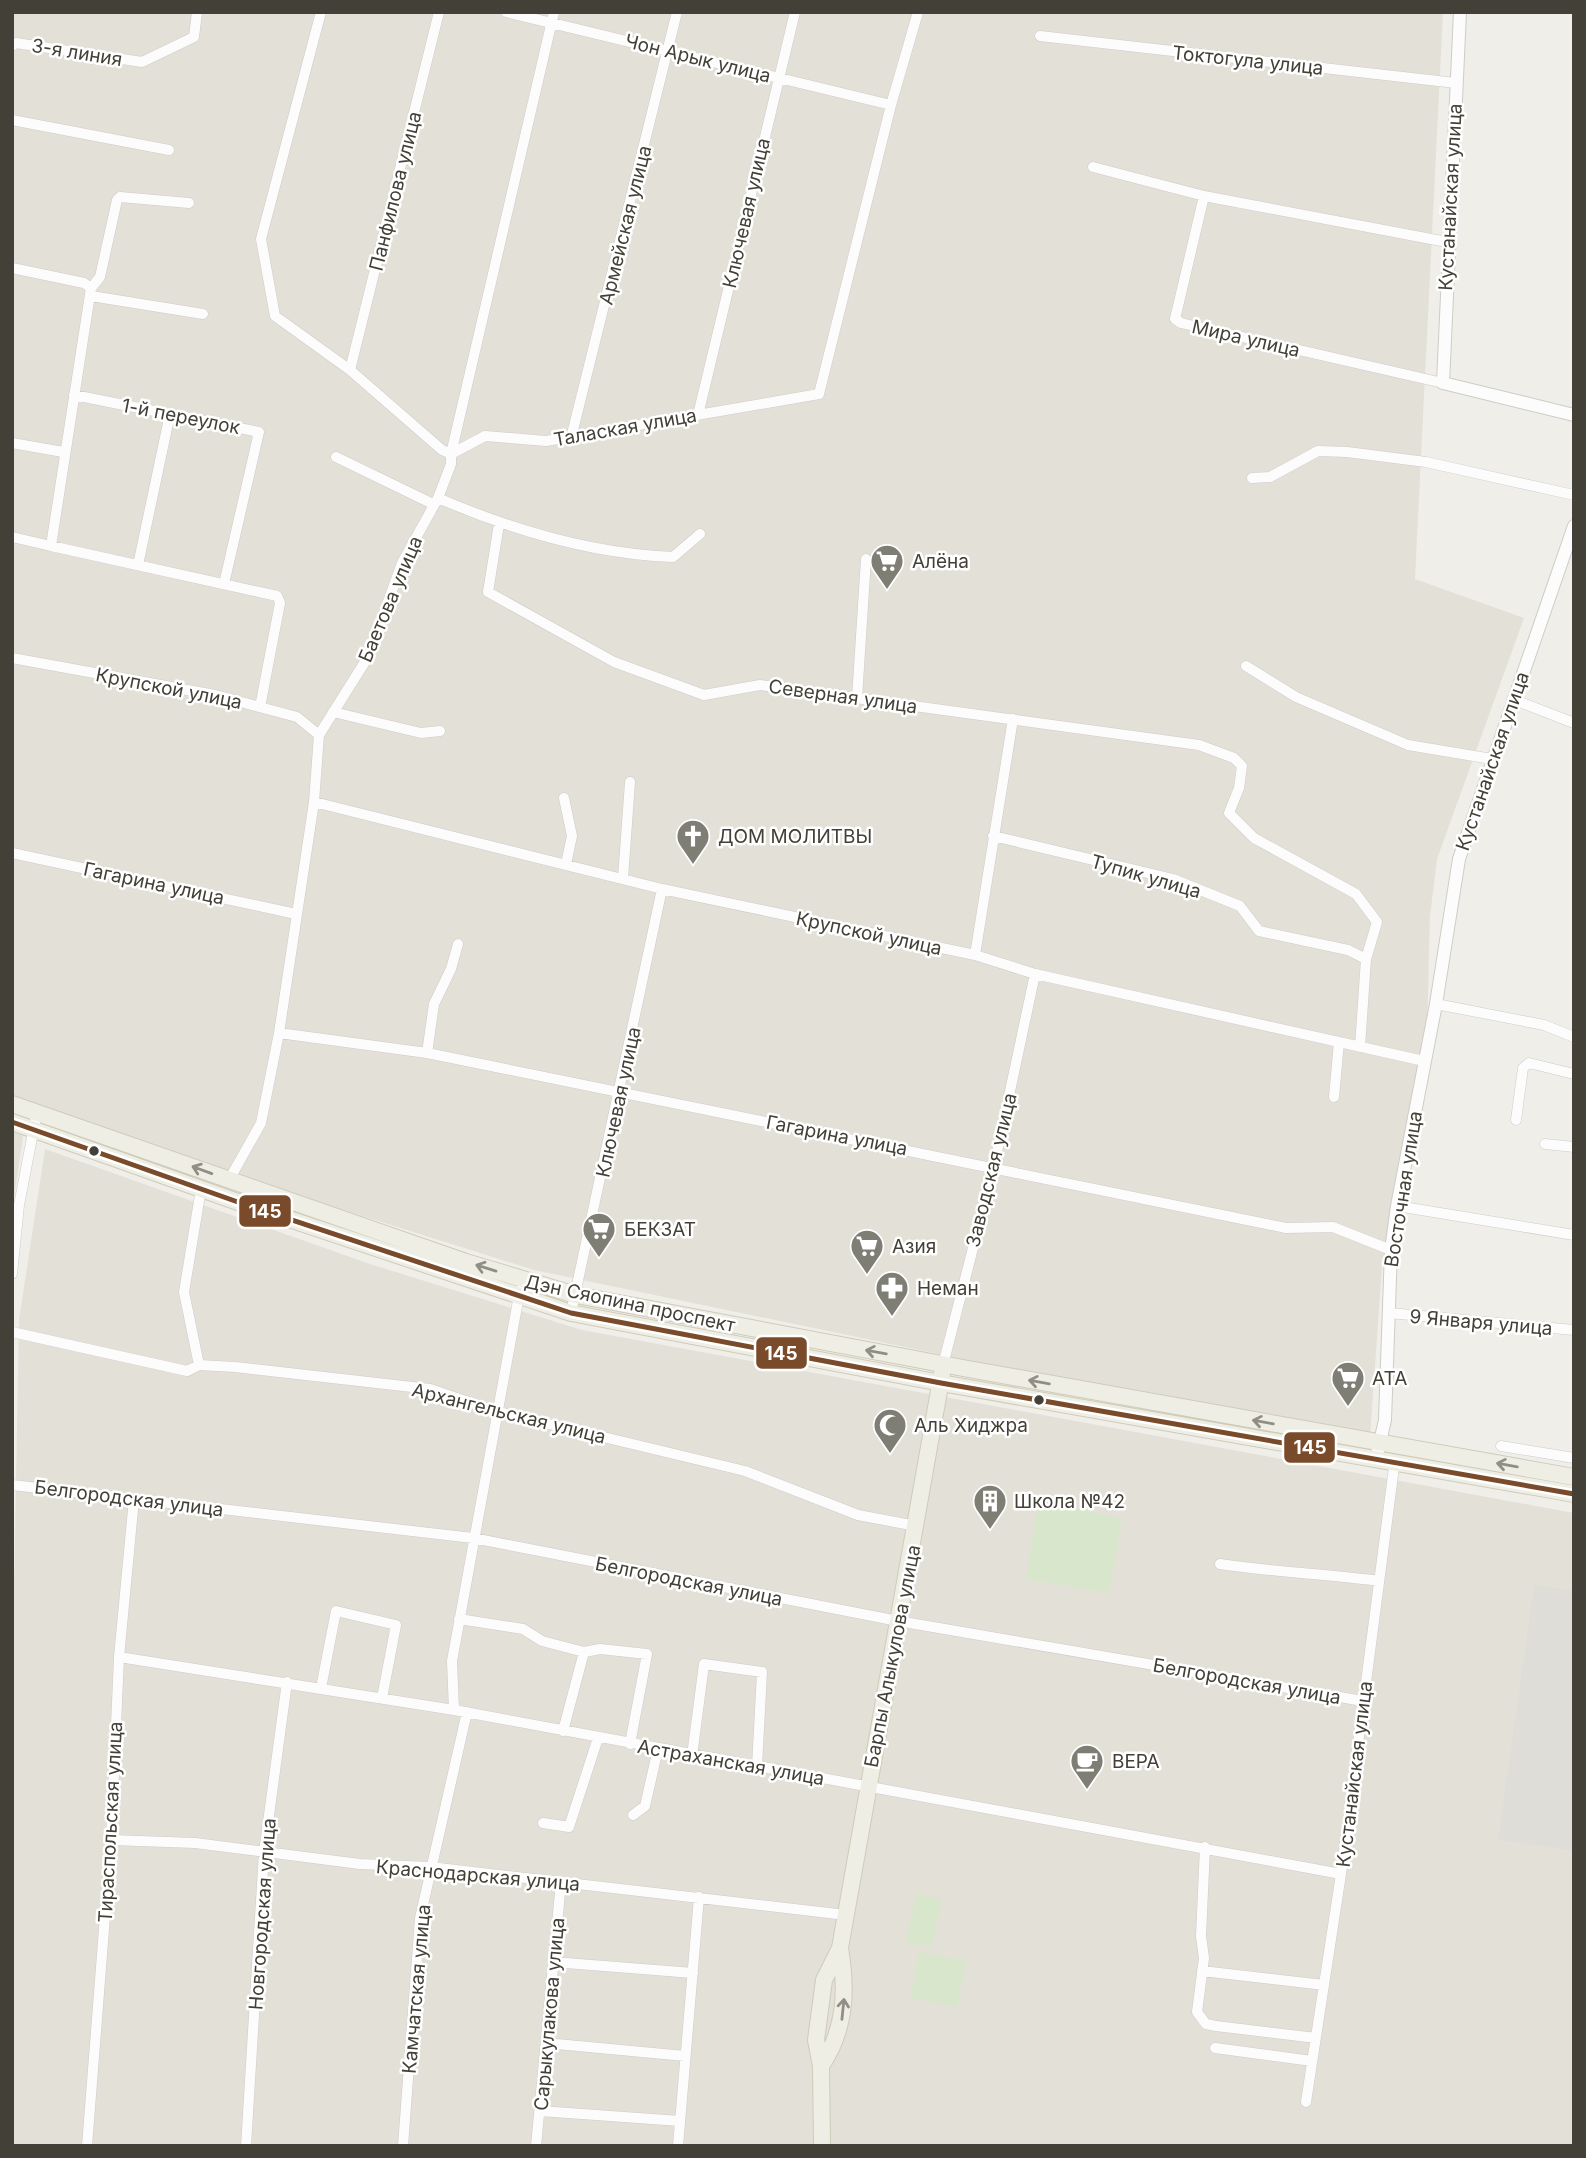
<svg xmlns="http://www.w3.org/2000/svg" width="1586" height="2158" font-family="Inter,sans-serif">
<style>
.residential{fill:#e3e0d8}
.industrial{fill:#dfddd8}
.green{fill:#d8e7cc}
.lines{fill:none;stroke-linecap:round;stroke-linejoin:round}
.minor-casing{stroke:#cdccc7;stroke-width:11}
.tertiary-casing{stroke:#cdccc7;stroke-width:14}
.primary-casing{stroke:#cfcbb9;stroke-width:18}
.minor{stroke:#fdfcfc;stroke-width:10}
.tertiary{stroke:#fdfcfc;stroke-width:12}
.primary{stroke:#efeee5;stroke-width:16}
.bus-1-casing{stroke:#fff;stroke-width:10}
.bus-1{stroke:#7a4b2a;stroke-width:5}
.oneway{stroke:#908f85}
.bus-dot{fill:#434137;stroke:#fff;stroke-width:2.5}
.labels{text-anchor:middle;stroke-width:5;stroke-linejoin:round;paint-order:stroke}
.street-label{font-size:19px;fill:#434137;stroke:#fff}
.poi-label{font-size:19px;fill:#434137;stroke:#fff;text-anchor:start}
.line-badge{stroke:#fff;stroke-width:2.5}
.badge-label{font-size:19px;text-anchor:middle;font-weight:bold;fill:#fff}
</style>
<rect width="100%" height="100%" fill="#efeee9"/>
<path class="residential" d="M12,12H1443L1415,579L1524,618L1437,859L1430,916L1426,1073L1402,1218L1382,1266L1370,1437L953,1357L534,1270L27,1110L12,1210Z
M45,1149L370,1264L582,1330L1574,1513V2146H12V1699L19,1320Z"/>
<path class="industrial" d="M1534,1585L1574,1591V1851L1498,1840Z"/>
<path class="green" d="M1039,1500L1122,1519L1109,1593L1026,1579Z
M916,1894L942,1899L932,1947L906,1942Z
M919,1952L966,1961L957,2007L910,1998Z"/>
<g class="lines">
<defs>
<path id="minor" d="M321,12L261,239L275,316L350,370L442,450L451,454L485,436L546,441L819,394L891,105L918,12
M506,12L891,105
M1040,36L1456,83
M12,46L16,43L142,62L194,37L197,12
M12,120L169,150
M1093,167L1204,196L1447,242
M1204,196L1175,319L1181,323L1443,383
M12,268L84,283L91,288L51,546L277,596L280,603L260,707
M91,288L100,277L117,200L120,197L189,203
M91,296L203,314
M350,370L439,12
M74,395L259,432L224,584
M698,415L795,12
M571,438L677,12
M12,443L63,452
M336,457L433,504
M1252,478L1270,477L1318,451L1347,452L1426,462L1574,495
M438,498C512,530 593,554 673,557L700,534
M499,524L488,592L614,662L704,695L760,685L1199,745L1234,758L1242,766L1239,788L1229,813L1254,838L1356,894L1377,922L1366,959L1360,1047
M12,537L51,546
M138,565L170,414
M12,658L215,695L297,717L319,735
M1246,666L1296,697L1408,745L1492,759
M857,698L866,559
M1512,699L1574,723
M333,712L421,733L440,731
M564,798L572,836L566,864
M314,802L662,889L975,955L1035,974L1424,1061
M993,836L1173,879L1240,906L1259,931L1348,950L1366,959
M12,853L296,914
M623,878L630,782
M975,955L1013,719
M1436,1004L1544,1025L1574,1037
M279,1033L427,1053L1286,1228L1333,1227L1391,1250
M427,1053L434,1004L451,969L458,944
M1334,1097L1339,1042
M1516,1120L1523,1068L1529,1063L1574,1074
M1545,1144L1574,1147
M229,1180L261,1123L279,1033L314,802L319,735L368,657L402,563L438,498L451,464V454L554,12
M1397,1206L1574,1235
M12,1274L19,1205L37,1112
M571,1313L662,889
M1389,1313L1574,1330
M12,1332L187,1371L199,1365L235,1367L430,1389L495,1411L745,1471L858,1515L916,1526
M199,1365L184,1292L201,1189
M943,1365L994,1166L1035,974
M1501,1446L1574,1458
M12,1485L473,1538L898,1621L1363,1701
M1220,1564C1273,1572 1325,1574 1379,1581
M459,1619L523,1629L542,1641L584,1652L563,1731
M584,1652L600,1649L647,1654L630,1744
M119,1657L454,1710L1341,1874
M321,1688L336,1611L396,1625L382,1698
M454,1710L452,1661L520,1290
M692,1756L704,1664L762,1672L757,1766
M633,1815L645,1806L658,1749
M543,1823L569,1827L598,1738
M111,1840L195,1843L360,1864L430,1867L846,1915
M1205,1847L1201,1936L1204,1958L1197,2012L1206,2024L1216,2026L1316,2038
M553,1962L693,1973
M1202,1971L1324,1985
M546,2043L685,2056
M1215,2048L1312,2061
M1306,2102L1341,1874L1395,1460
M540,2111L680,2121
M87,2146L111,1840L119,1657L134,1499
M246,2146L264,1852L287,1682
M403,2146L420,1918L467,1712
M536,2146L561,1882
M678,2146L699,1897"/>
<path id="tertiary" d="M1460,12L1443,383L1574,415
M1376,1459L1385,1420L1391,1250L1397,1206L1436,1004L1459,859L1574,526"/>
<path id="primary" d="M12,1104L466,1262L576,1295L963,1368L1574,1477
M12,1122L235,1201L571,1313L941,1383L1574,1494
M821,2066C846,2029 847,1990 840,1948L942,1374
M822,2146L821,2066L816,2040L824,1980L840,1948"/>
</defs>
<use href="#minor" class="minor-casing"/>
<use href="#tertiary" class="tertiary-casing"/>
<use href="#primary" class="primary-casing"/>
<use href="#minor" class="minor"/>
<use href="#tertiary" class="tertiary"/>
<use href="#primary" class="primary"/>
<defs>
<path id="bus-1" d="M12,1122L235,1201L571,1313L941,1383L1574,1494"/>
</defs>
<use href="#bus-1" class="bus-1-casing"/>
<use href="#bus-1" class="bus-1"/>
</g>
<defs><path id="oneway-shaft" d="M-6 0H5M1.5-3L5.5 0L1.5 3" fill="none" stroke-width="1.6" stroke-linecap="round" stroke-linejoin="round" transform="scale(1.75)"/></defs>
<g class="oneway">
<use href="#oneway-shaft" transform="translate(202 1170) rotate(-160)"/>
<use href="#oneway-shaft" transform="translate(486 1268) rotate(-163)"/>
<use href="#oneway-shaft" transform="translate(876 1352) rotate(-170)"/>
<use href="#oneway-shaft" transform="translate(1039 1382) rotate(-170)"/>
<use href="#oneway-shaft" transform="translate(1263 1422) rotate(-170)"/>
<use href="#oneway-shaft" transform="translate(1507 1465) rotate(-170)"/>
<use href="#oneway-shaft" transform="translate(843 2009) rotate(-84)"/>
</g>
<defs>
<symbol id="supermarket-pin" viewBox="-11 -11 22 30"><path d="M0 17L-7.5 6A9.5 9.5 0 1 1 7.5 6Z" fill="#7f7e75" stroke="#fff"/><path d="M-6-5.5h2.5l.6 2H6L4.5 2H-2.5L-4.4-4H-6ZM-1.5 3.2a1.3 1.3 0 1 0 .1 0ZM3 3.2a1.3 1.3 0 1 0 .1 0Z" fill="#fff"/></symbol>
<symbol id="church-pin" viewBox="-11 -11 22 30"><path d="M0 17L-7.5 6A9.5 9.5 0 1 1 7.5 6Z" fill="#7f7e75" stroke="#fff"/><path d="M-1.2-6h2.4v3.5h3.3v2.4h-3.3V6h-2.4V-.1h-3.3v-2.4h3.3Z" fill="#fff"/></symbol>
<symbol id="pharmacy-pin" viewBox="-11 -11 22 30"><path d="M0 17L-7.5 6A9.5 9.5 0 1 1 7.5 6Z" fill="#7f7e75" stroke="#fff"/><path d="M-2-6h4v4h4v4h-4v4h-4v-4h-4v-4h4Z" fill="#fff"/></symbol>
<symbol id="mosque-pin" viewBox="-11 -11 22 30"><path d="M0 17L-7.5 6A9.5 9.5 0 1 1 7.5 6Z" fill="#7f7e75" stroke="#fff"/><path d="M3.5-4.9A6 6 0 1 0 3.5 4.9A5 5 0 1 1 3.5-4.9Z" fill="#fff"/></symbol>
<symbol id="building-pin" viewBox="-11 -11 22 30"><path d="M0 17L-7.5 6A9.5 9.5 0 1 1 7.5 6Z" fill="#7f7e75" stroke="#fff"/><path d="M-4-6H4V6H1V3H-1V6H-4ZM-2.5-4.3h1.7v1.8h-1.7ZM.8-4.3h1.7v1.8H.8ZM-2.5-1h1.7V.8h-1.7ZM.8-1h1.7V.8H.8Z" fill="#fff"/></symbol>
<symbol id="cafe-pin" viewBox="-11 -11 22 30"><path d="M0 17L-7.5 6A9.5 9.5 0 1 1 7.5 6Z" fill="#7f7e75" stroke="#fff"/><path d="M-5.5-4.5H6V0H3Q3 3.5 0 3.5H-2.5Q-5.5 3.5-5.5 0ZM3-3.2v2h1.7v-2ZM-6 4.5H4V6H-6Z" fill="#fff"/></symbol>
</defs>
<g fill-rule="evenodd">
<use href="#supermarket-pin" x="868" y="542" width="38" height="52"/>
<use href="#church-pin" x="674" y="817" width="38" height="52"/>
<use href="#supermarket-pin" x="580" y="1210" width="38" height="52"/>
<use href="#supermarket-pin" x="848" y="1227" width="38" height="52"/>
<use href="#pharmacy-pin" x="873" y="1269" width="38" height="52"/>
<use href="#supermarket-pin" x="1329" y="1359" width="38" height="52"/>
<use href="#mosque-pin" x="871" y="1406" width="38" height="52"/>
<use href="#building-pin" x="971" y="1482" width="38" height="52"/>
<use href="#cafe-pin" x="1068" y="1742" width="38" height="52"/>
</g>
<g class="bus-dot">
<circle cx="94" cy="1151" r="6"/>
<circle cx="1039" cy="1400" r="6"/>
</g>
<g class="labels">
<g class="street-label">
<text transform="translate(77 52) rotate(9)" y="7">3-я линия</text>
<text transform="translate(698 58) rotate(14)" y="7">Чон Арык улица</text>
<text transform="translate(1248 60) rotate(6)" y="7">Токтогула улица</text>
<text transform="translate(395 191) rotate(-76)" y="7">Панфилова улица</text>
<text transform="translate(1450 197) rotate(-87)" y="7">Кустанайская улица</text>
<text transform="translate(746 213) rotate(-77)" y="7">Ключевая улица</text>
<text transform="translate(625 225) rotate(-76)" y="7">Армейская улица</text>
<text transform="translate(1246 338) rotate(13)" y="7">Мира улица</text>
<text transform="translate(181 416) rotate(11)" y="7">1-й переулок</text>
<text transform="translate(625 427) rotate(-10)" y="7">Талаская улица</text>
<text transform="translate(390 599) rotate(-67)" y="7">Баетова улица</text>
<text transform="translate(169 688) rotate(11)" y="7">Крупской улица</text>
<text transform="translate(843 696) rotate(8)" y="7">Северная улица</text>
<text transform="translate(1492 761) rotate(-71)" y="7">Кустанайская улица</text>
<text transform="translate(1146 876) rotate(16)" y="7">Тупик улица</text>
<text transform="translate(154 883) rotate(12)" y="7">Гагарина улица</text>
<text transform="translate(869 933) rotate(12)" y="7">Крупской улица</text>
<text transform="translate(618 1102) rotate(-78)" y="7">Ключевая улица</text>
<text transform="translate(837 1135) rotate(11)" y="7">Гагарина улица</text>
<text transform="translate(991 1170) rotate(-76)" y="7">Заводская улица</text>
<text transform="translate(1403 1189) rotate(-81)" y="7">Восточная улица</text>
<text transform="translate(630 1303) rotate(12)" y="7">Дэн Сяопина проспект</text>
<text transform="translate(1481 1322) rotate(5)" y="7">9 Января улица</text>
<text transform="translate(509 1413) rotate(14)" y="7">Архангельская улица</text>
<text transform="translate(129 1498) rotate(7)" y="7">Белгородская улица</text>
<text transform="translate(689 1581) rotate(11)" y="7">Белгородская улица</text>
<text transform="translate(892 1656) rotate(-79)" y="7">Барпы Алыкулова улица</text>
<text transform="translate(1247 1681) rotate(10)" y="7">Белгородская улица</text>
<text transform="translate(731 1762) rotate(10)" y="7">Астраханская улица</text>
<text transform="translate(1354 1774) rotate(-83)" y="7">Кустанайская улица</text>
<text transform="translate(110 1822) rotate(-87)" y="7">Тираспольская улица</text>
<text transform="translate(478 1875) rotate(5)" y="7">Краснодарская улица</text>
<text transform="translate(262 1914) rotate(-86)" y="7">Новгородская улица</text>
<text transform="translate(416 1989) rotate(-85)" y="7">Камчатская улица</text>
<text transform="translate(549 2014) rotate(-85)" y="7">Сарыкулакова улица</text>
</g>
<g class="poi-label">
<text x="912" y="568">Алёна</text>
<text x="718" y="843">ДОМ МОЛИТВЫ</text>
<text x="624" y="1236">БЕКЗАТ</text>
<text x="892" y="1253">Азия</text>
<text x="917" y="1295">Неман</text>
<text x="1372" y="1385">АТА</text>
<text x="914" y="1432">Аль Хиджра</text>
<text x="1014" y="1508">Школа №42</text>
<text x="1112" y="1768">ВЕРА</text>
</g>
</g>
<g class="line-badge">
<rect x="238" y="1194" width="54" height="34" rx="7" fill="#7a4b2a"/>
<rect x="755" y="1336" width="53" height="34" rx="7" fill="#7a4b2a"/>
<rect x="1283" y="1431" width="53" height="33" rx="7" fill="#7a4b2a"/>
</g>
<g class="badge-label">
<text x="265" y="1218">145</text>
<text x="781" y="1360">145</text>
<text x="1310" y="1454">145</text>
</g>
<rect width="1586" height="2158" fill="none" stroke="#434137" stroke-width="28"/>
</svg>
